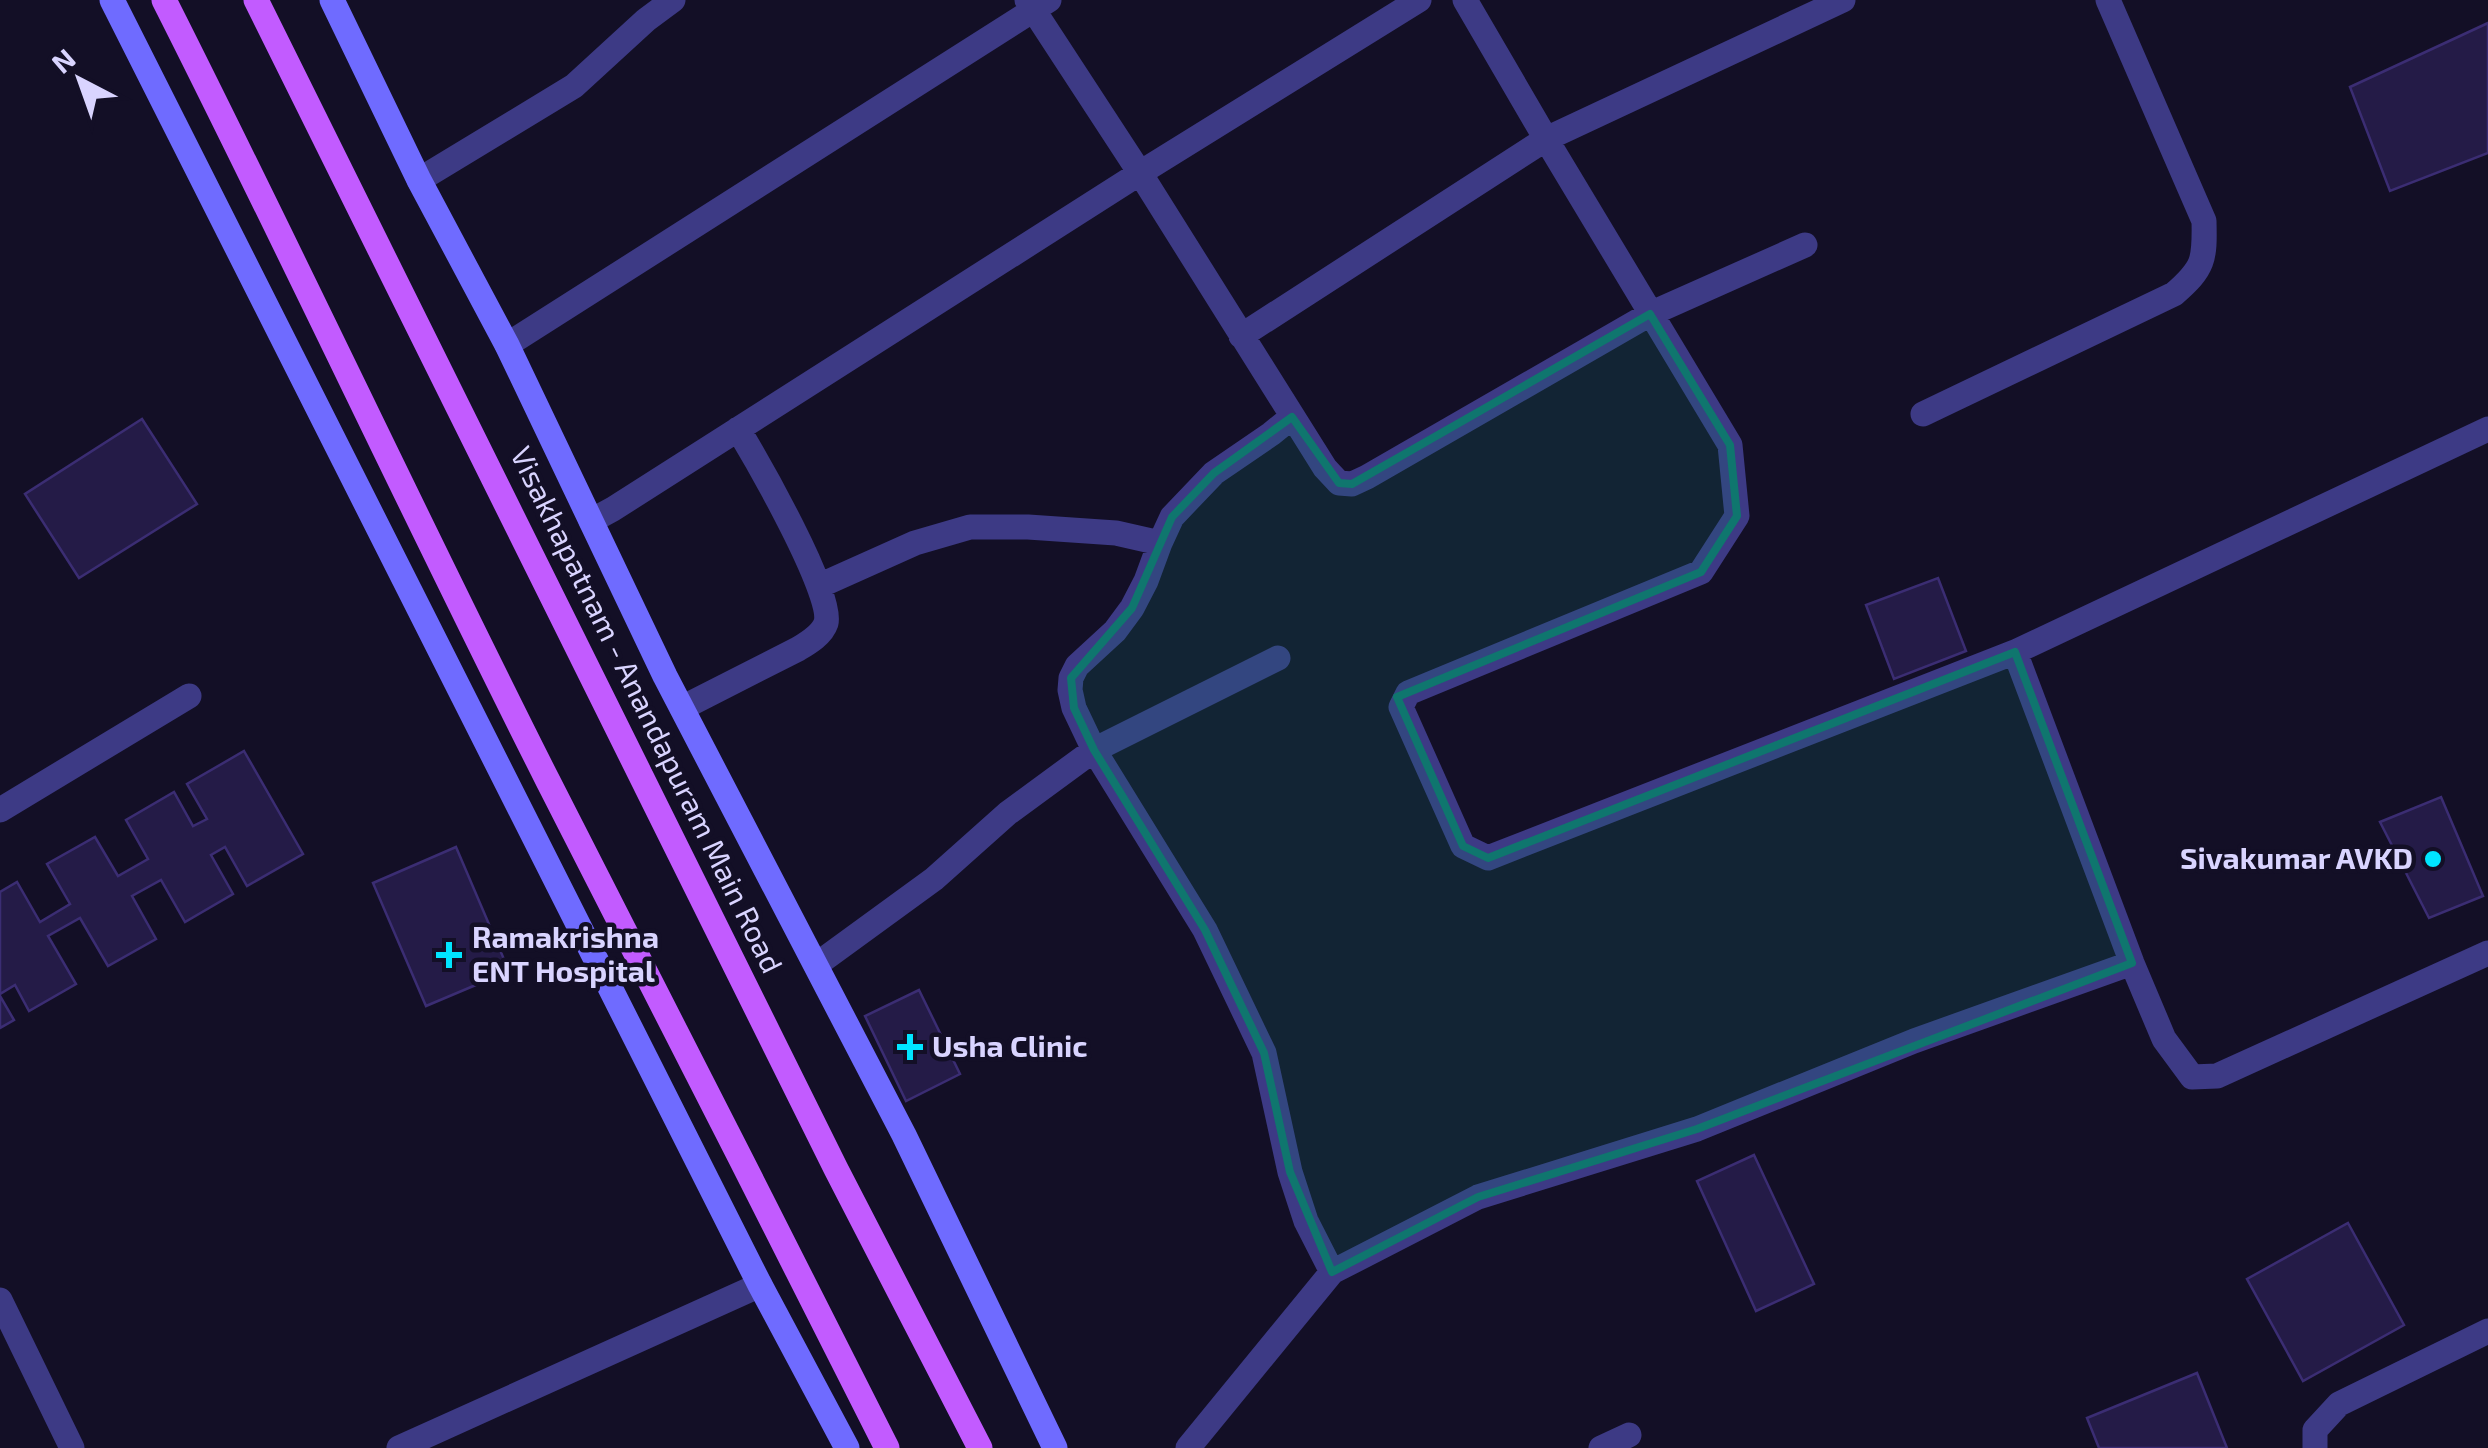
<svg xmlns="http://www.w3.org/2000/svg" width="2488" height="1448" font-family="'Exo 2',sans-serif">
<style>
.building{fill:#241b47;stroke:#3b2d73;stroke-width:2.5}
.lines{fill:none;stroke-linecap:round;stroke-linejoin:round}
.street{stroke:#3d3a85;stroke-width:25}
.secondary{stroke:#6f6bff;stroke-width:25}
.primary{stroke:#c25bff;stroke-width:25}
.marked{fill:#0f766e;fill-opacity:0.2;stroke:#0f766e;stroke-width:8;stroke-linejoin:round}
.poi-dot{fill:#00e5ff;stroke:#130f26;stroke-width:4}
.labels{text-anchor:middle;stroke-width:9;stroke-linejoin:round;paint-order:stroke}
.street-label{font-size:30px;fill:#d9d4ff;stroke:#130f26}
.poi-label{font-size:30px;font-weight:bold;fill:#d9d4ff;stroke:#130f26;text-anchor:start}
</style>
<rect width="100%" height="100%" fill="#130f26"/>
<path class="building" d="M2488,23V153L2390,191L2350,87Z
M142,419L197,504L79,578L25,494Z
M1938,578L1966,651L1894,679L1866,605Z
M244,751L303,854L247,886L225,847L211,855L233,894L185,922L161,880L132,896L156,939L108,966L80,918L48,936L76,984L29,1011L15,985L0,994V892L17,882L40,922L70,904L47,864L95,837L118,876L148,859L126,820L174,792L193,826L207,819L187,784Z
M2441,797L2483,896L2429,918L2380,822Z
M456,847L509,971L426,1006L373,883Z
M919,990L960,1074L906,1101L865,1016Z
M0,996L14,1020L0,1028Z
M1754,1155L1814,1284L1756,1311L1697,1181Z
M2348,1223L2404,1325L2303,1381L2247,1279Z
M2197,1373L2227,1448H2099L2087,1418Z"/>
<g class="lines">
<path class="street" d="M1027,0L1140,173L1325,468L1339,483L1352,484L1367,477L1650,314L1805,245
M1465,0L1546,139L1730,445L1737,516L1701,572L1408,693L1401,707L1463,846L1488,858L2015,652
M419,180L574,86L646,20L673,0
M1241,336L1546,139L1843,0
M507,345L1049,0
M1923,414L2174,294C2204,268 2205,260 2204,221L2108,0
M1292,417L1271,434L1214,473L1172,517L1160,543L1146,581L1132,608L1115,631L1077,666L1071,678L1070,690L1074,708L1094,750L1205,930L1264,1053L1290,1172L1306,1221L1332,1272
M2488,429L2015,652L2132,963L2164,1039L2192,1077L2217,1076L2488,953
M591,521L613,509L1140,173L1419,0
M819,586L915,543L970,527H1028L1116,533L1160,543
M682,708L798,649C808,643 822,635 826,623C834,594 756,459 738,429
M0,810L189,696
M816,965L934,879L1008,813L1094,750L1278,658
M0,1300L72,1448
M399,1448L760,1285
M1188,1448L1332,1272L1478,1197L1697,1129L1914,1041L2132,963
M1601,1448L1629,1435
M2315,1448V1430L2339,1404L2488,1331"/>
<path class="secondary" d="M112,0L760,1285L847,1448
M332,0L419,180L507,345L665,676L904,1135L1055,1448"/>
<path class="primary" d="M164,0C295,259 417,522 548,781C660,1003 776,1225 887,1448
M256,0L836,1169L980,1448"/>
</g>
<path class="marked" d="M1650,314L1730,445L1737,516L1701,572L1397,697L1463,846L1488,858L2015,652L2132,963L1697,1129L1478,1197L1332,1272L1290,1172L1264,1053L1205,930L1094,750L1074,708L1071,678L1132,608L1172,517L1214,473L1292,417L1339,483L1352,484Z"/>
<g class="poi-dot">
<circle cx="2433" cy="859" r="10"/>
<path d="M444 940h10v10h10v10h-10v10h-10v-10h-10v-10h10z"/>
<path d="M905 1032h10v10h10v10h-10v10h-10v-10h-10v-10h10z"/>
</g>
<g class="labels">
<g class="street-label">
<text transform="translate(646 710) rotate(64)" y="10">Visakhapatnam - Anandapuram Main Road</text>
</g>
<g class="poi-label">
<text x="2413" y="869" text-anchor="end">Sivakumar AVKD</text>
<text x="472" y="948">Ramakrishna<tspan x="472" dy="34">ENT Hospital</tspan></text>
<text x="932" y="1057">Usha Clinic</text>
</g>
</g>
<g transform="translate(80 80) rotate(319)" stroke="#130f26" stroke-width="8" paint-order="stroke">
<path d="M0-8L18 38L0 25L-18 38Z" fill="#d9d4ff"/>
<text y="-15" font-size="28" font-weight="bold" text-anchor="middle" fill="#d9d4ff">N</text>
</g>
</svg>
